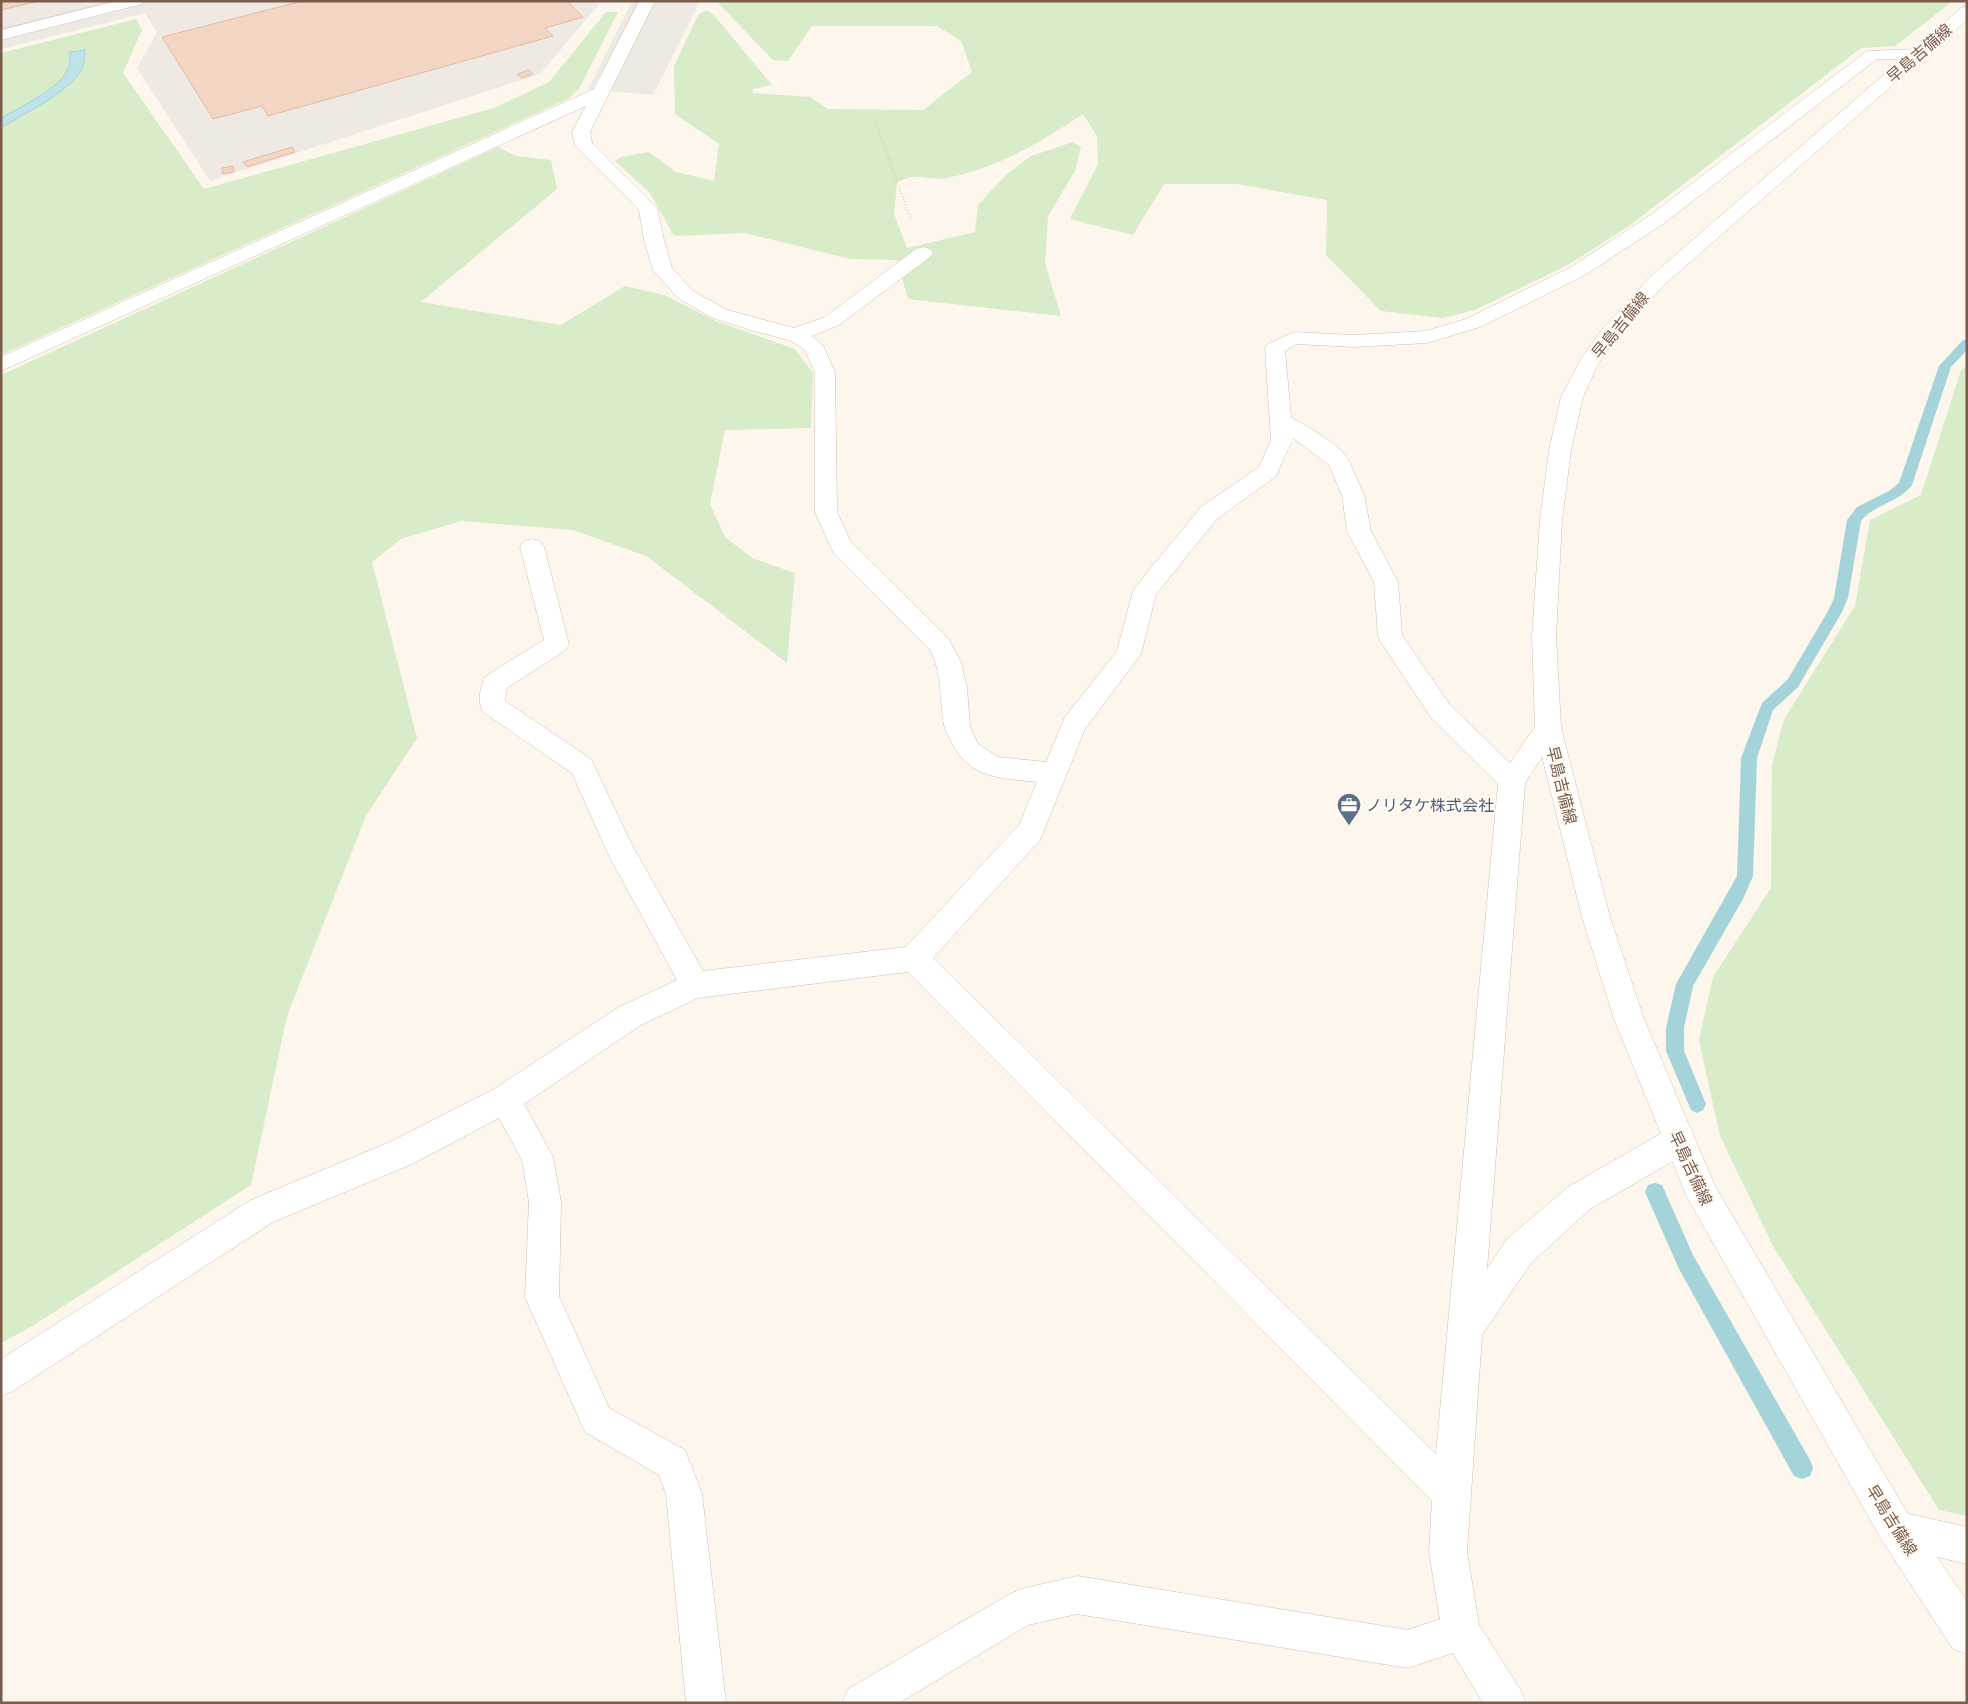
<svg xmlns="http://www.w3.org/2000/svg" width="1968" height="1704" font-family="'Sofia Sans Condensed','Noto Sans JP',sans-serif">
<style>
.industrial{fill:#efe9e4}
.green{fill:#d8ecc9}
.water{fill:#bfe3e8;stroke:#a5d3da}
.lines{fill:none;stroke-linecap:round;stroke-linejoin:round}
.stream{fill:#a5d3da;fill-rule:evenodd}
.building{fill:#f3d5c3;stroke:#e6bba3}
.minor-casing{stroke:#d1beb0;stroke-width:1}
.tertiary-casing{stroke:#d1beb0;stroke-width:1}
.secondary-casing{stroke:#d6c0b0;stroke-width:1}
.path{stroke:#d9b8a5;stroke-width:2;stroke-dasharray:0.5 2.5;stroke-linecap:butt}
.minor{fill:#fff;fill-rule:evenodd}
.tertiary{fill:#fff;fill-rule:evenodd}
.secondary{fill:#fff;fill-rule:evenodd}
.labels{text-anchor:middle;stroke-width:4.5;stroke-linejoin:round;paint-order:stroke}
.street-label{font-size:16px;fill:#7a5c4d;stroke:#fffaf3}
.service-label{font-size:16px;fill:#4e5e75;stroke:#fffaf3;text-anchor:start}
</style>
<rect width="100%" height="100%" fill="#fdf6ec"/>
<path class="industrial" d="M1,1H602L540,74L210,181L137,68L157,32L145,13L1,49Z
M632,1H700L653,95L588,89Z"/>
<path class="green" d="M716,1H1953L1895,46L1861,48L1629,226L1568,265L1475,310L1443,318L1381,311L1326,255L1327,200L1236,184H1164L1133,235L1070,219L1098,164L1097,136L1083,114C1045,140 992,171 946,178C926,181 919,171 897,182L894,214L907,248L975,232L978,205L1007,174L1031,156L1073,142L1081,147L1075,171L1048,216L1045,263L1061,316L908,299L897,260L850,259L745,233L674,236L650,193L615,161L621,157L649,152L676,172L714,181L719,144L675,114L674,66L698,15L706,10L713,14L772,85L753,89V93L810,97L828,109L923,110L972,72L961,41L937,26H812L788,61L773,60Z
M606,12H618L579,89L568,99L1,355V53L136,19L142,30L123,73L204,189L494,108L549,82Z
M498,147L516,156L551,160L557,189L421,302L561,325L625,286L664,295L716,321L795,349L813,373L811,428L725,430L710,504L725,537L752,558L795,573L787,663L646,556L573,530L461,521L401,539L372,562L417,738L366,816L287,1016L251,1185L34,1325L1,1343V375Z
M1967,365V1516L1939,1510L1773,1246L1720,1136L1699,1040L1713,977L1771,888L1772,764L1784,719L1855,606L1870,520L1921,495L1961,370Z"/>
<path class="water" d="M85,50C84,57 85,66 80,72C65,95 24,113 1,128V118C19,108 58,89 67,71C70,65 70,59 70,52Z"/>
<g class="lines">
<path class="stream" d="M1967,339V350L1951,367L1912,485C1899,503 1874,504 1861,521L1848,598L1842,612L1798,687L1773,710L1757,758L1753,876L1743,899L1693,986L1684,1028V1051L1706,1104L1703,1110L1697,1113L1691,1110L1666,1051V1028L1676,984L1737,876L1741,758L1762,703L1788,679L1828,611L1834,598L1847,520L1857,507L1889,491L1899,483L1939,366L1963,340Z
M1655,1183L1662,1185L1693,1255L1810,1460L1813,1468L1810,1476L1802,1479L1794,1476L1679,1269L1645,1192L1648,1185Z"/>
</g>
<path class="building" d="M1,1H39L1,10Z
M302,1H567L583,17L545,28L553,36L268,116L262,106L213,119L162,37Z
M529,70L533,74L522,78L517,74Z
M292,147L295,152L247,167L243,162Z
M233,166L234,172L223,174L222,168Z"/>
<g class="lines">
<defs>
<path id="minor" d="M639,1H655L590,132L592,143L657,208L664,240L672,268L693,291L727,310L794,328L825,317L916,249L923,247L930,249L933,253L930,257L839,325L812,336L824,347L835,373L837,512L851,542L948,638L961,662L967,688L970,727L978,744L998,757L1046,762L1065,717L1117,651L1133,591L1137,585L1201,507L1259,467L1271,440L1265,348L1268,344L1294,332L1354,335L1426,331L1466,319L1571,267L1649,216L1867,51L1918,49L1924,51L1926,54L1924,57L1918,59H1877L1663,224L1585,275L1519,308L1480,327L1427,343L1354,347L1297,344L1285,351L1291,417C1310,429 1337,441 1349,461L1364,495L1371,531L1398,582L1402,635L1450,705L1510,763L1539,721L1548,718L1557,721L1561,728L1525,783L1487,1269L1507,1239L1568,1187L1667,1130L1678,1126L1689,1130L1694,1141L1689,1152L1590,1209L1531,1263L1482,1335L1467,1552L1479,1625L1520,1689L1526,1703H1483L1453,1653L1408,1668L1077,1614L1028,1625L899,1703H842L848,1689L1008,1595L1021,1589L1077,1576L1408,1630L1440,1619L1429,1552L1432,1501L908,972L698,998L641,1025L524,1104L553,1157L561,1202L559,1296L609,1408L685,1450L702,1494L726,1703H686L666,1494L659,1475L585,1432L525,1297L529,1202L522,1160L499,1118L412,1164L273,1222L13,1391L1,1396V1359L251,1200L390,1142L494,1089L619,1007L677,980L609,856L572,773L483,712C477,701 480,687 486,676L544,640L520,547L524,541L532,539L540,541L544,547L569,644L566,650L507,688L505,701L591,759L631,843L703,971L906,947L1019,825L1037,782C1001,778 970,779 952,743C949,737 945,731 944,725C939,699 943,674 930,650L833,552L815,512V373L805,350L789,340L754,331L713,318L679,299L653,270L644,240L639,210L575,145L572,132L586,106L1,371V357L594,89ZM1293,438L1329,465L1342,495L1347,531L1374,582L1378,636L1381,642L1432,719L1498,784L1436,1454L933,958L1040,840L1085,729L1141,654L1156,594L1217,519L1276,476Z
M1896,1511L1967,1527V1564L1896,1547L1883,1542L1878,1529L1883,1516Z"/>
<path id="tertiary" d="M116,1H144L142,4L1,40V30Z"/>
<path id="secondary" d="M1967,6V20L1665,284L1615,339L1598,364L1583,397L1571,450L1562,520L1556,636L1561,728L1610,917L1644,1019L1715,1186L1909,1516L1967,1601V1654L1953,1649L1883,1542L1687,1197L1614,1019L1582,917L1535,728L1532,636L1540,520L1549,450L1561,397L1581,359L1601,331L1651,276L1961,8Z"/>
</defs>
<use href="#minor" class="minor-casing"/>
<use href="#tertiary" class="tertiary-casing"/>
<use href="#secondary" class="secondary-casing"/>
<path class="path" d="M874,117L911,220"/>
<use href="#minor" class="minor"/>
<use href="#tertiary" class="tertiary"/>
<use href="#secondary" class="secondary"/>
</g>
<defs>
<symbol id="office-pin" viewBox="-11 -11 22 30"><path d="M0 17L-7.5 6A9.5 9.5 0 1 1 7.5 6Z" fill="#5c6f8a" stroke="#fffaf3"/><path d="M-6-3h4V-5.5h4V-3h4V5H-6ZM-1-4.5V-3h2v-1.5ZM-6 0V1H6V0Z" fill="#fff"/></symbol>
</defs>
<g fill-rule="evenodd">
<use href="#office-pin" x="1335" y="791" width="28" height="38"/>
</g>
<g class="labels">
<g class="street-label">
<text transform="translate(1919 53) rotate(-41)" y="6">早島吉備線</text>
<text transform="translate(1620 325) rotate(-51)" y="6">早島吉備線</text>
<text transform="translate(1562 785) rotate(76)" y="6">早島吉備線</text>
<text transform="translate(1691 1168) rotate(65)" y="6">早島吉備線</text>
<text transform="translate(1892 1520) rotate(58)" y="6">早島吉備線</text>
</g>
<g class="service-label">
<text x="1366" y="811">ノリタケ株式会社</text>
</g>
</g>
<rect width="1968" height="1704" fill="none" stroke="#7a5c4d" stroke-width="5"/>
</svg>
